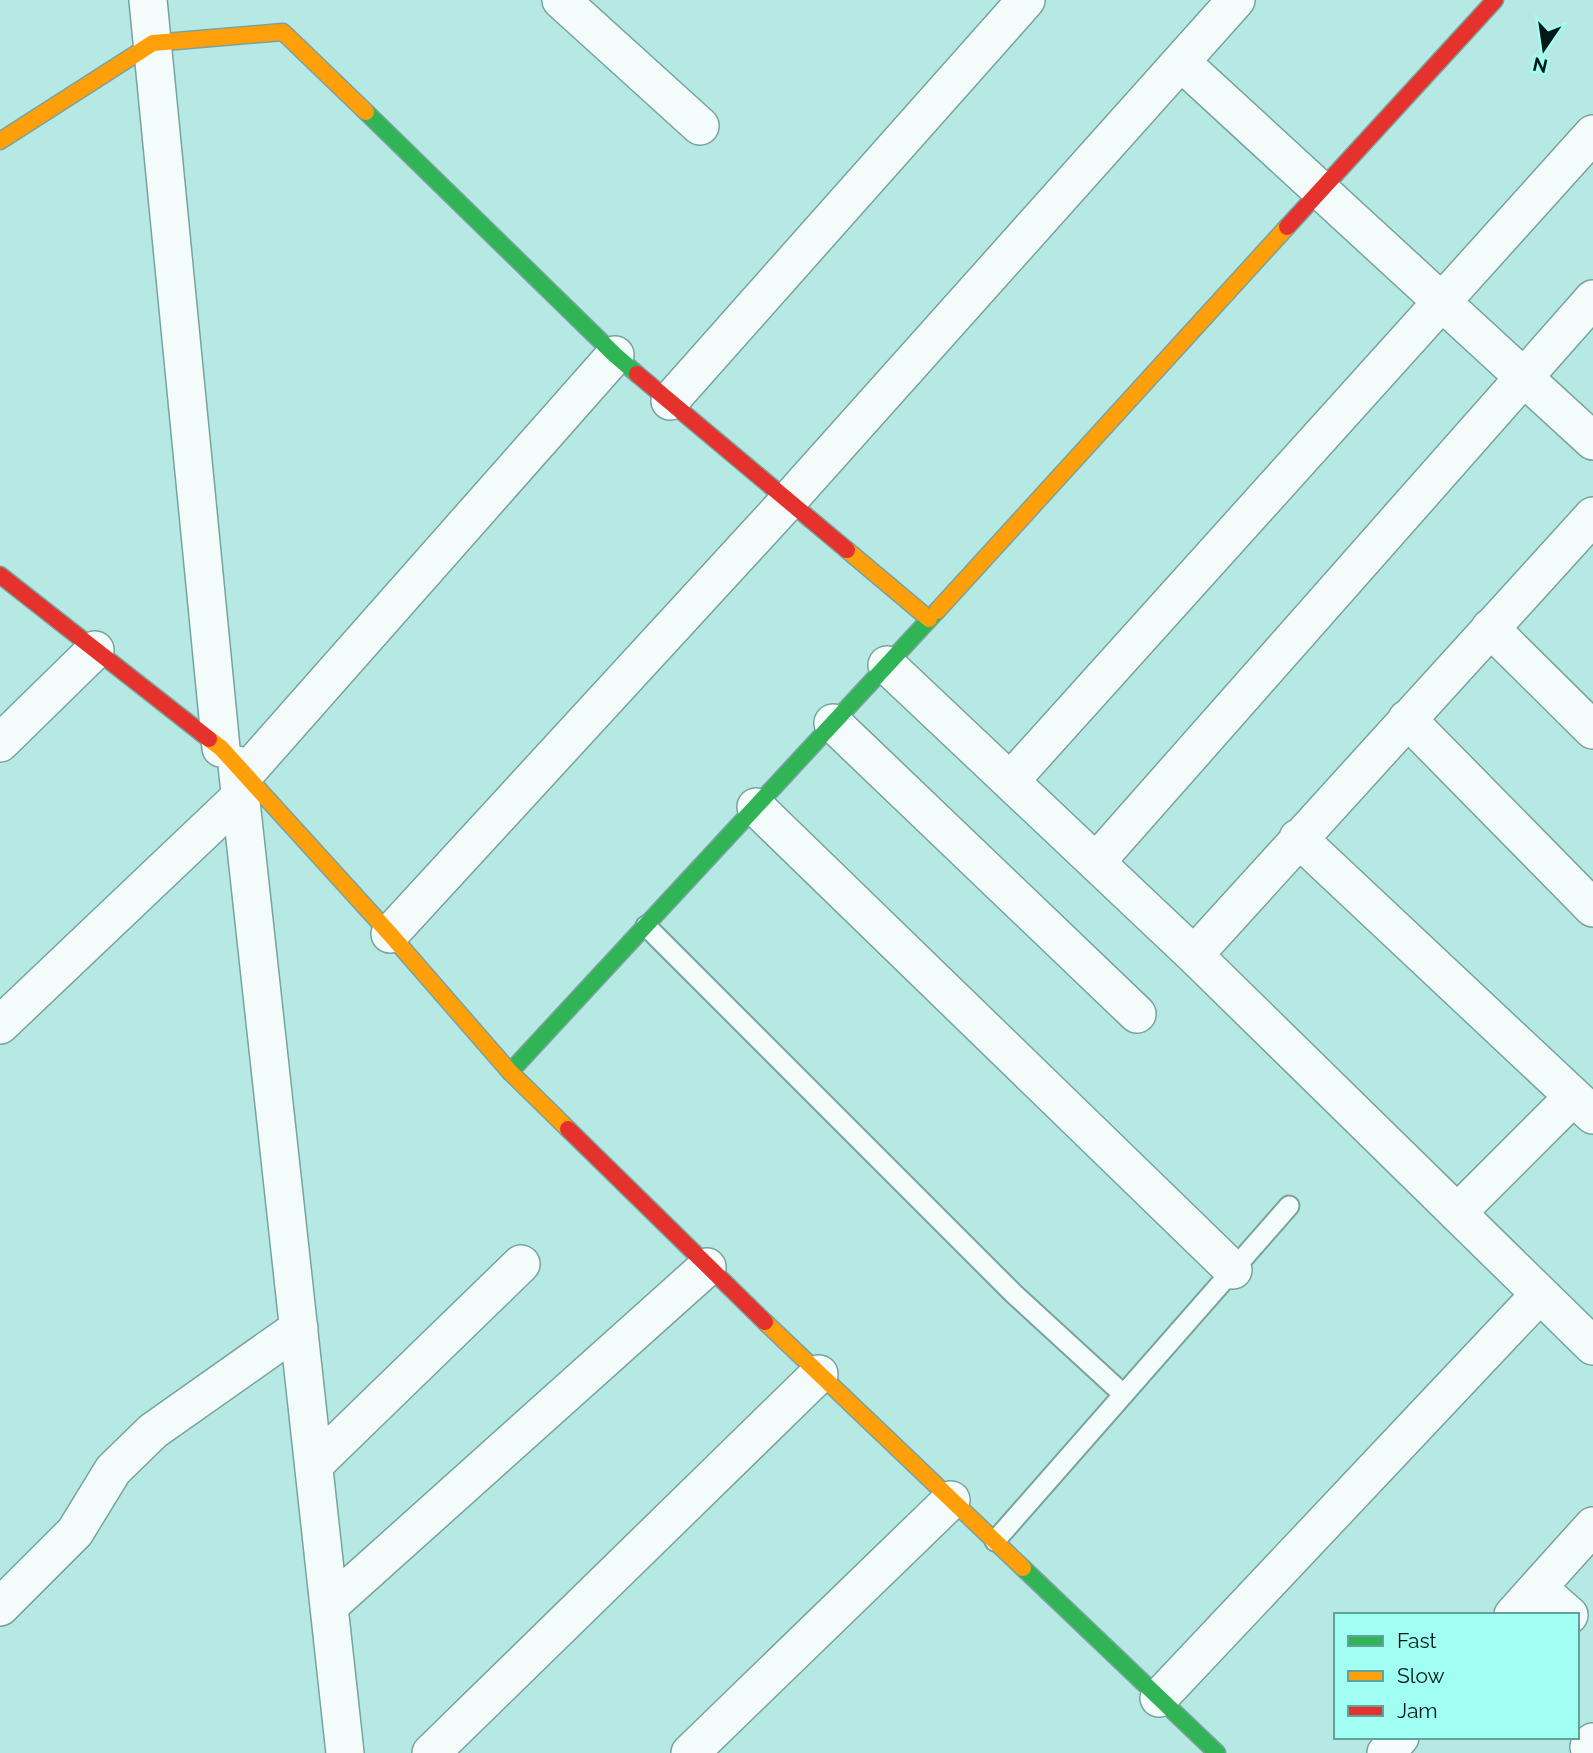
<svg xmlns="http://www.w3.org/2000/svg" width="1593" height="1753" font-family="Raleway,sans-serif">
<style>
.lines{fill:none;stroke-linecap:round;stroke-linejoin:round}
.lane-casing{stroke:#78a39e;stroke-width:23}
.street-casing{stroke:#78a39e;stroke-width:40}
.fast-casing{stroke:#78a39e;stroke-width:19}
.slow-casing{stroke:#78a39e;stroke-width:19}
.jam-casing{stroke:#78a39e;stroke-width:19}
.lane{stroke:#f4fcfb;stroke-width:19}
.street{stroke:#f4fcfb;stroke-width:37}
.fast{stroke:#30b455;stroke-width:16}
.slow{stroke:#ff9f0a;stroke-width:16}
.jam{stroke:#e5322d;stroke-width:16}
</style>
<rect width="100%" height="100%" fill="#b6e9e3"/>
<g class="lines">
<defs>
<path id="lane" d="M646,926L1014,1294L1123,1394
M995,1541L1289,1206"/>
<path id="street" d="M148,0L221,748
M561,0L700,126
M1181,62L1593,441
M670,401L1026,0
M1490,628L1593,730
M887,665L1194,955L1593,1346
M1407,719L1593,908
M833,723L1137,1014
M0,743L95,650
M237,765L345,1753
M245,774L615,355
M1010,781L1593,134
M756,807L1233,1270
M1298,838L1593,1115
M1096,862L1593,299
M390,934L789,500L1236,0
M1194,955L1593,516
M0,1025L240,797
M1457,1213L1573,1097
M314,1465L521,1264
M1538,1588L1569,1615
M329,1606L707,1267
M0,1607L75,1532L113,1470L153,1431L299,1328
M1513,1615L1593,1526
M1159,1698L1540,1294
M1593,1742L1589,1747L1593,1752
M431,1753L819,1374
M690,1753L951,1500
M1386,1753L1400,1737"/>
<path id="fast" d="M366,112L615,355L637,374
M510,1072L937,611
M1023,1568L1217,1753"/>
<path id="slow" d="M0,141L153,43L283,32L366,112
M847,550L929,619
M937,611L1287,227
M209,739L221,748L390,934L510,1072L568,1129
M765,1322L1023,1568"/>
<path id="jam" d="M1287,227L1495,0
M637,374L847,550
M0,575L209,739
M568,1129L765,1322"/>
</defs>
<use href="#lane" class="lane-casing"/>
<use href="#street" class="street-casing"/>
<use href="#fast" class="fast-casing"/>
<use href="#slow" class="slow-casing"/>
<use href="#jam" class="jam-casing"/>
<use href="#lane" class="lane"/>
<use href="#street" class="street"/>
<use href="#fast" class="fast"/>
<use href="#slow" class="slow"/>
<use href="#jam" class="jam"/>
</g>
<rect x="1334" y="1613" width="245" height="126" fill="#a1fef2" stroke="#61a29a" stroke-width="2"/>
<rect x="1348" y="1636" width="35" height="10" fill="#30b455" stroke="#61a29a" stroke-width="2"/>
<text x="1397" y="1648" font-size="21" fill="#001917">Fast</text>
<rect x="1348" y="1671" width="35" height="10" fill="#ff9f0a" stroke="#61a29a" stroke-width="2"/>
<text x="1397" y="1683" font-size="21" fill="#001917">Slow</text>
<rect x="1348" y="1706" width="35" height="10" fill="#e5322d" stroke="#61a29a" stroke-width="2"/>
<text x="1397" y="1718" font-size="21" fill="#001917">Jam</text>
<g transform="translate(1544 49) rotate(193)" stroke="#a1fef2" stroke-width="5" paint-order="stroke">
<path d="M0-5L12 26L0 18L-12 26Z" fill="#001917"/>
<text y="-10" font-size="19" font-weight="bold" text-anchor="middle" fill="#001917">N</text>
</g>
</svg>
